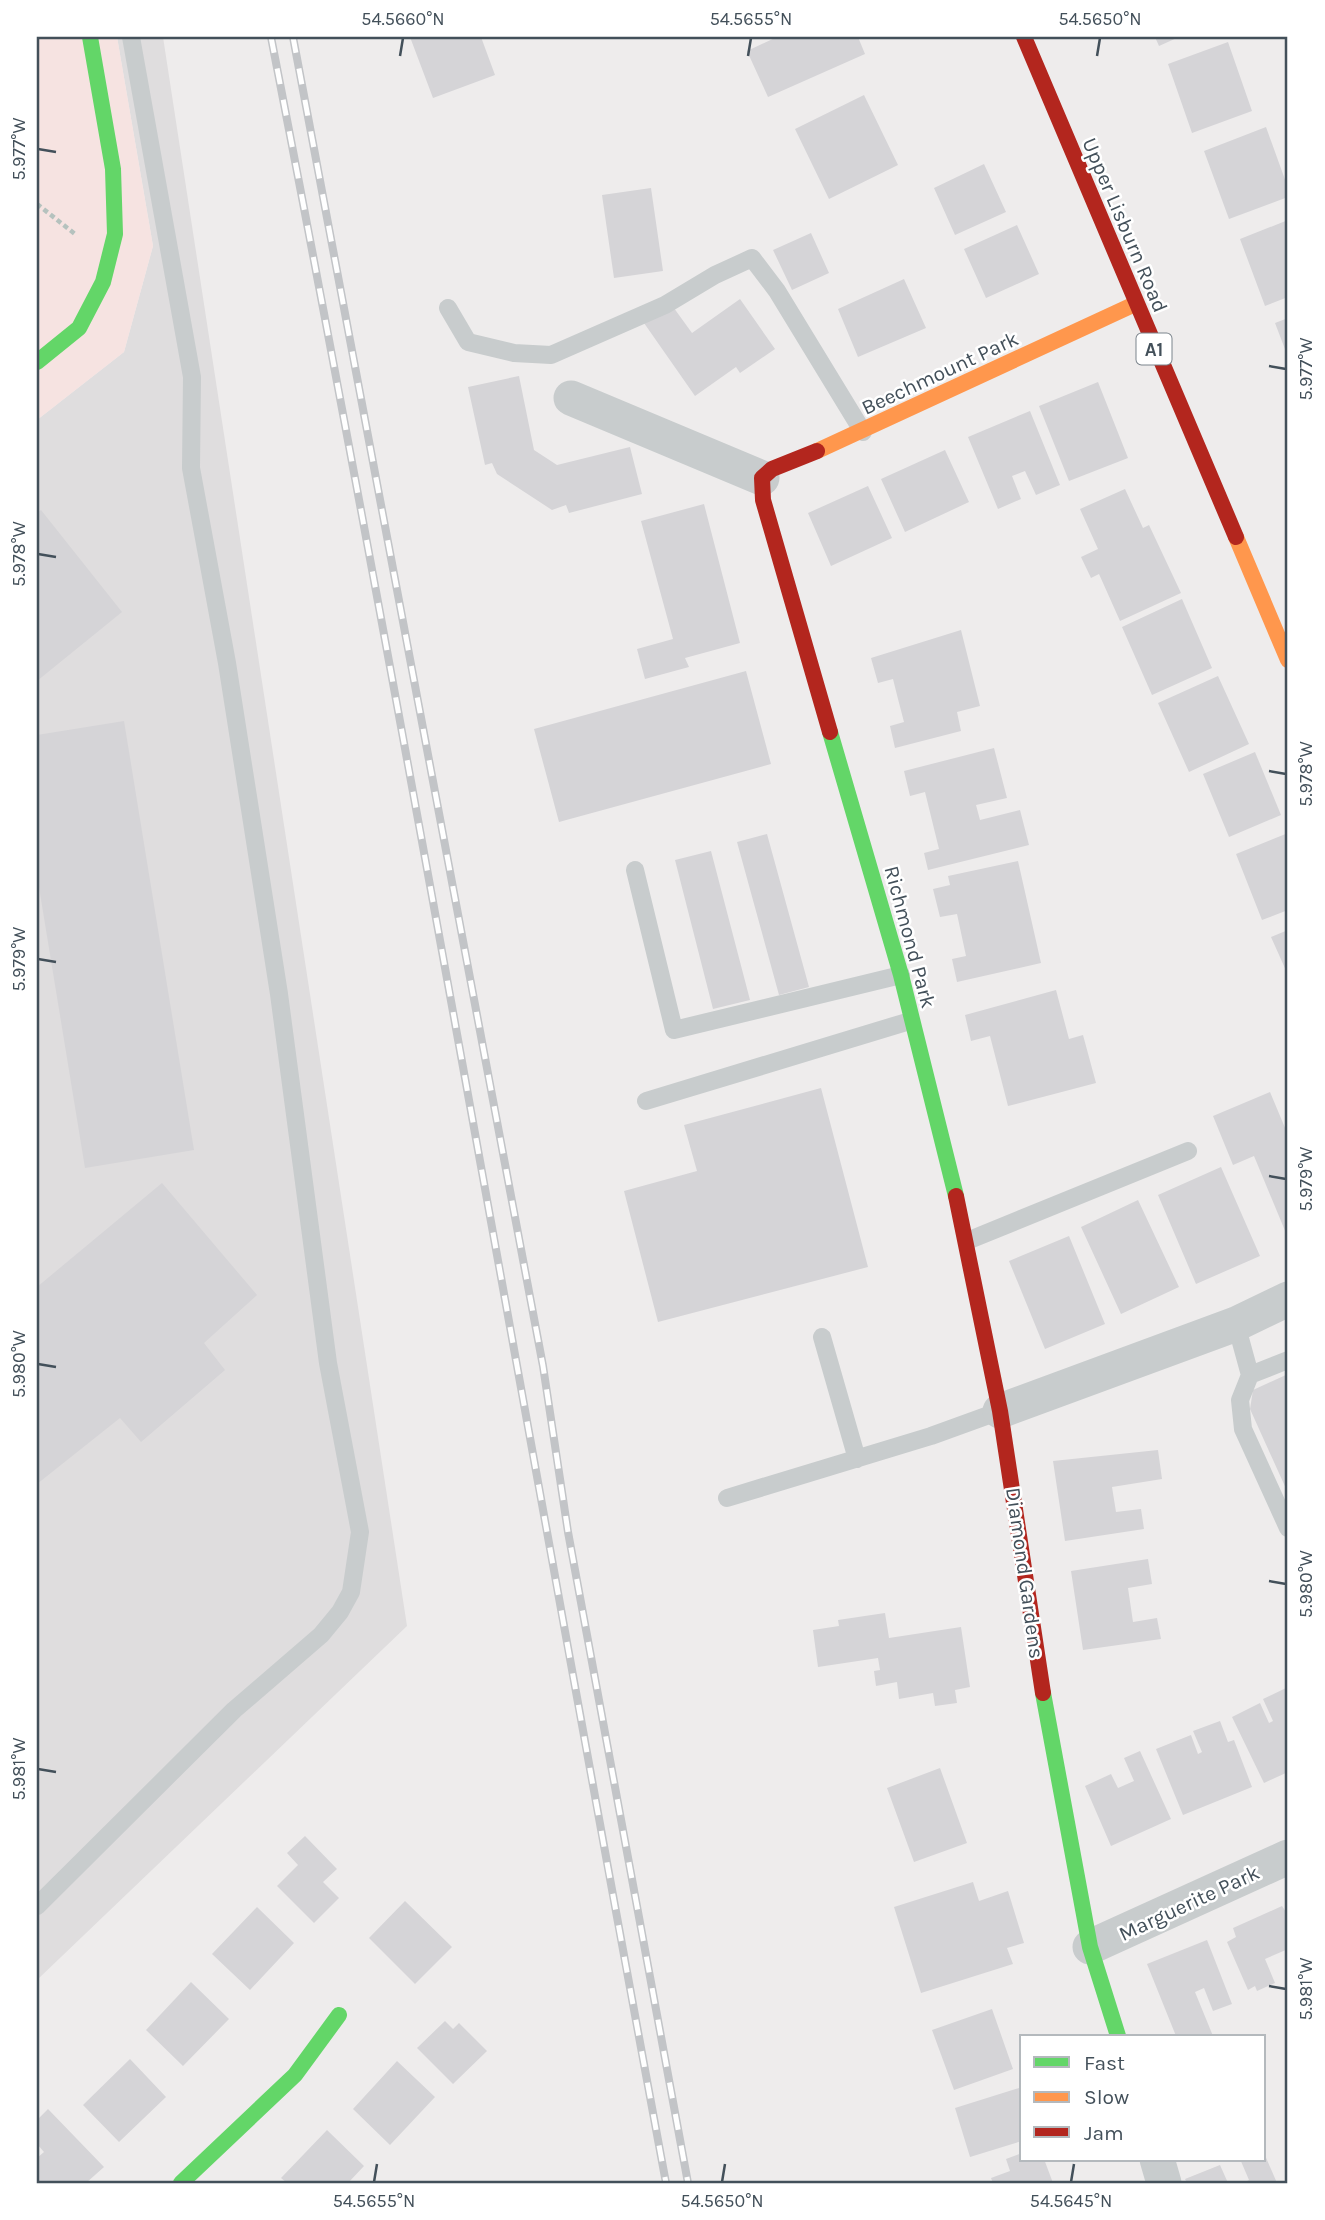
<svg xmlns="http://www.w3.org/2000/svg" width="1325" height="2220" font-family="Karla,sans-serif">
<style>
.education{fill:#dfddde}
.medical{fill:#f6e3e1}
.building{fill:#d5d4d7}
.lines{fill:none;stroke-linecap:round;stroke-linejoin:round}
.path{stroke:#b5c2be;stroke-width:4.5;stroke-dasharray:5 3.5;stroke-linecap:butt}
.lane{stroke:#c8cccd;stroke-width:18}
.street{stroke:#c8cccd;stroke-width:35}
.fast{stroke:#63d668;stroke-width:16}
.slow{stroke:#ff974d;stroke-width:16}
.jam{stroke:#b3261e;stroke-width:16}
.rail-casing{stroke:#c2c4c7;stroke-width:8}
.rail{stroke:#fff;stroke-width:5;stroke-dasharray:16;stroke-linecap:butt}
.ticks{fill:none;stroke:#43505a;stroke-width:2.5}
.labels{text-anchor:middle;stroke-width:5;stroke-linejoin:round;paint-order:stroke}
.shield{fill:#fff;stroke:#7b848c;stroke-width:2}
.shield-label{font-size:19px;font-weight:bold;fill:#43505a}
.street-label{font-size:21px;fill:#43505a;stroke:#fff}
.neatline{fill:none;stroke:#43505a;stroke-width:2.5}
.ticks-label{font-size:18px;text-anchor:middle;fill:#43505a}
</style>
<rect width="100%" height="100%" fill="#eeecec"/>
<path class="education" d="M117,37H163L407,1626L37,1980V420L124,352L153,246Z"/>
<path class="medical" d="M37,37H117L153,246L124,352L37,420Z"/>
<path class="building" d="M410,37H481L495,75L433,98Z
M858,37L865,54L768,97L747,51L777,37Z
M1155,37H1179L1159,46Z
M1228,42L1252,111L1192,133L1168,64Z
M864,95L898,165L829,199L795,129Z
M1266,127L1288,188V197L1229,219L1204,151Z
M984,164L1006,212L955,235L934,188Z
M651,188L663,271L614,278L602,195Z
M1288,220V297L1265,306L1240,239Z
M1017,225L1039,274L986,298L964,249Z
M811,233L829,273L792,290L773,250Z
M904,279L926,328L858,357L838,309Z
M740,299L775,349L740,373L736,367L695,396L644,323L671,304L692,333Z
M1288,318V357L1275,323Z
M519,376L534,450L557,465L630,447L642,494L569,513L566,505L552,510L497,474L492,463L485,465L468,387Z
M1098,382L1128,458L1069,481L1039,406Z
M1030,411L1060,485L1036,495L1025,471L1012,476L1021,499L998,509L968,437Z
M945,450L969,502L905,532L881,479Z
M868,486L892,538L831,566L808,513Z
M1125,489L1143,528L1149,525L1181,593L1120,621L1099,574L1091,578L1081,557L1098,549L1080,509Z
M704,504L740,643L685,658L689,667L645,679L637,649L673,639L641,521Z
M41,510L122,612L37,681V513Z
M1182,599L1212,668L1152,695L1122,627Z
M961,630L980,706L957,712L961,731L895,748L890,726L904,722L898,699L893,679L878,683L871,658Z
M746,671L771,764L559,822L534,729Z
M1218,676L1249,744L1189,772L1158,703Z
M124,721L194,1150L85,1168L37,875V735Z
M994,748L1007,798L976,805L980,820L1020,810L1029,845L928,870L924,853L939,849L925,792L910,796L904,771Z
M1255,752L1281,815L1229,837L1203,774Z
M1288,833V910L1262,920L1236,854Z
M767,834L809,987L779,995L737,842Z
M711,851L750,1000L713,1009L675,860Z
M1018,861L1041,963L957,982L952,959L966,956L957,914L940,917L933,889L950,885L948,876Z
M1288,930V975L1271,937Z
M1056,990L1069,1039L1083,1035L1096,1083L1008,1106L990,1036L971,1041L965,1015Z
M821,1088L868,1267L658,1322L624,1191L697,1171L684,1125Z
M1270,1092L1288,1135V1238L1254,1156L1233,1165L1213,1116Z
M1221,1167L1260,1256L1196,1284L1158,1195Z
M162,1183L257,1295L204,1343L225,1370L141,1442L120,1418L37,1484V1287Z
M1138,1200L1179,1287L1121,1314L1081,1227Z
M1069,1236L1105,1324L1045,1349L1009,1261Z
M1288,1374V1493L1250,1409L1253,1390Z
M1158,1450L1162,1479L1112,1487L1116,1512L1141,1509L1144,1529L1065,1541L1053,1461Z
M1148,1559L1152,1584L1128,1588L1133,1622L1157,1618L1161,1639L1083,1650L1071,1571Z
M885,1613L889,1638L961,1627L970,1687L955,1690L957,1703L935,1706L933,1693L899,1699L897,1682L876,1686L874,1671L880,1670L878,1658L818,1667L813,1630L839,1626L838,1620Z
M1288,1687V1772L1264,1783L1232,1717L1260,1703L1269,1723L1273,1721L1263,1699Z
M1220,1721L1228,1742L1234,1740L1252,1787L1183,1815L1156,1749L1191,1735L1198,1754L1202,1752L1193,1731Z
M1140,1751L1171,1819L1111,1846L1085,1786L1111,1774L1118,1788L1134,1781L1124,1758Z
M940,1768L967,1843L914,1862L887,1788Z
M305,1836L337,1869L323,1882L339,1898L314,1923L277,1886L298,1865L287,1853Z
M973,1882L979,1901L1008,1891L1024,1943L1007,1948L1013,1964L921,1993L894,1907Z
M405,1901L452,1947L415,1984L369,1938Z
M1282,1906L1288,1915V1949L1265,1959L1275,1983L1257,1991L1255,1986L1248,1990L1227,1942L1236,1937L1233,1928Z
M257,1907L294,1943L250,1990L212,1954Z
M1207,1940L1232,2004L1213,2011L1204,1988L1195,1992L1213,2036H1176L1147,1964Z
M191,1982L229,2019L183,2066L146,2030Z
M992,2009L1013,2069L954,2090L932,2030Z
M445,2021L453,2029L459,2023L487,2051L453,2084L417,2048Z
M130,2059L166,2097L119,2142L83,2105Z
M397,2061L435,2097L390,2145L353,2109Z
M1022,2087V2141L970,2157L955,2108Z
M48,2109L104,2167L86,2183H37V2158L44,2152L37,2144V2120Z
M327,2130L364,2166L348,2183H287L281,2178Z
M1022,2153V2159H1044L1053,2183H993L991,2178L1010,2171L1006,2159Z
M1264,2153L1277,2183H1243L1249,2180L1240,2159H1264Z
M1220,2165L1228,2183H1187L1185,2179Z"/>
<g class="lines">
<path class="path" d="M37,204L75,234"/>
<path class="lane" d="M448,308L468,342L514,353L551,355L665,305L715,275L752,258L777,291L863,432
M635,870L674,1030L901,975
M646,1101L910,1021
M967,1241L1188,1151
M1236,1324L1250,1375L1240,1400L1243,1429L1288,1528
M822,1337L857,1459
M1250,1375L1288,1360
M727,1498L931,1436L1000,1411
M37,1906L234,1710L321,1635L340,1612L351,1592L360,1532L328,1363L279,994L227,663L191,468L192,377L131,37"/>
<path class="street" d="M571,398L762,478
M1000,1411L1236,1324L1288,1299
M1090,1947L1288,1857
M1157,2159L1164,2183"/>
<path class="fast" d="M37,362L79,328L103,282L115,234L113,169L90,37
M830,732L901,975L956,1196
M1043,1693L1090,1947L1118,2036
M181,2183L295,2075L339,2015"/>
<path class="slow" d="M817,451L1135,304
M1236,537L1288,660"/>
<path class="jam" d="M1024,37L1236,537
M817,451L772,469L762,478L763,500L830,732
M956,1196L1000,1411L1043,1693"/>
<defs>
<path id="rail" d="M271,37C410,751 533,1468 666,2183
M293,37L543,1366L568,1532L688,2183"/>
</defs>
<use href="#rail" class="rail-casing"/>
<use href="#rail" class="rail"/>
</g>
<path class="ticks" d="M400,56L403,38M748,56L751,38M1097,56L1100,38M38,149L56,152M1269,366L1286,369M38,554L56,557M1269,771L1286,774M38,959L56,962M1269,1176L1286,1179M38,1364L56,1367M1269,1581L1286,1584M38,1769L56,1772M1269,1986L1286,1989M374,2182L377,2164M722,2182L725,2164M1071,2182L1074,2164"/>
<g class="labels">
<rect class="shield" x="1136.5" y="333.5" width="35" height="31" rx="5"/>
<g class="shield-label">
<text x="1154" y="356">A1</text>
</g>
<g class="street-label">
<text transform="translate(1125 225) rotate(67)" y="7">Upper Lisburn Road</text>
<text transform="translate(940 373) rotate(-25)" y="7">Beechmount Park</text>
<text transform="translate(910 937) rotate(75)" y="7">Richmond Park</text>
<text transform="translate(1025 1573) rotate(82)" y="7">Diamond Gardens</text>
<text transform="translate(1189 1903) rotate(-25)" y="7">Marguerite Park</text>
</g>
</g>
<rect width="1325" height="2220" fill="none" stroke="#ffffff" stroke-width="77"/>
<rect x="1020" y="2035" width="245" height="126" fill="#ffffff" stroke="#b4b9bd" stroke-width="2"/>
<rect x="1034" y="2057" width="35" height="10" fill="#63d668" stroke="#b4b9bd" stroke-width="2"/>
<text x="1084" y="2070" font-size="21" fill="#43505a">Fast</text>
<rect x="1034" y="2092" width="35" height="10" fill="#ff974d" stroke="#b4b9bd" stroke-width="2"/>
<text x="1084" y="2104" font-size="21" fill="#43505a">Slow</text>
<rect x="1034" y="2127" width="35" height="10" fill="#b3261e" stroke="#b4b9bd" stroke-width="2"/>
<text x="1084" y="2140" font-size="21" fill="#43505a">Jam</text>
<rect x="38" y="38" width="1248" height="2144" class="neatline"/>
<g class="ticks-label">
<text x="403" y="25">54.5660°N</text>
<text x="751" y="25">54.5655°N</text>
<text x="1100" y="25">54.5650°N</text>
<text transform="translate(19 149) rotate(-90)" y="6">5.977°W</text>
<text transform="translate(1306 369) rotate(-90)" y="6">5.977°W</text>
<text transform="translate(19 554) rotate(-90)" y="6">5.978°W</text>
<text transform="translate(1306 774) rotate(-90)" y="6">5.978°W</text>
<text transform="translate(19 959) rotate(-90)" y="6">5.979°W</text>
<text transform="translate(1306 1179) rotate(-90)" y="6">5.979°W</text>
<text transform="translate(19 1364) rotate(-90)" y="6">5.980°W</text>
<text transform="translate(1306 1584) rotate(-90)" y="6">5.980°W</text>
<text transform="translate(19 1769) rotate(-90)" y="6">5.981°W</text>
<text transform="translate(1306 1989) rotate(-90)" y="6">5.981°W</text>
<text x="374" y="2207">54.5655°N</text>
<text x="722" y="2207">54.5650°N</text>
<text x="1071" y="2207">54.5645°N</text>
</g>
</svg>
